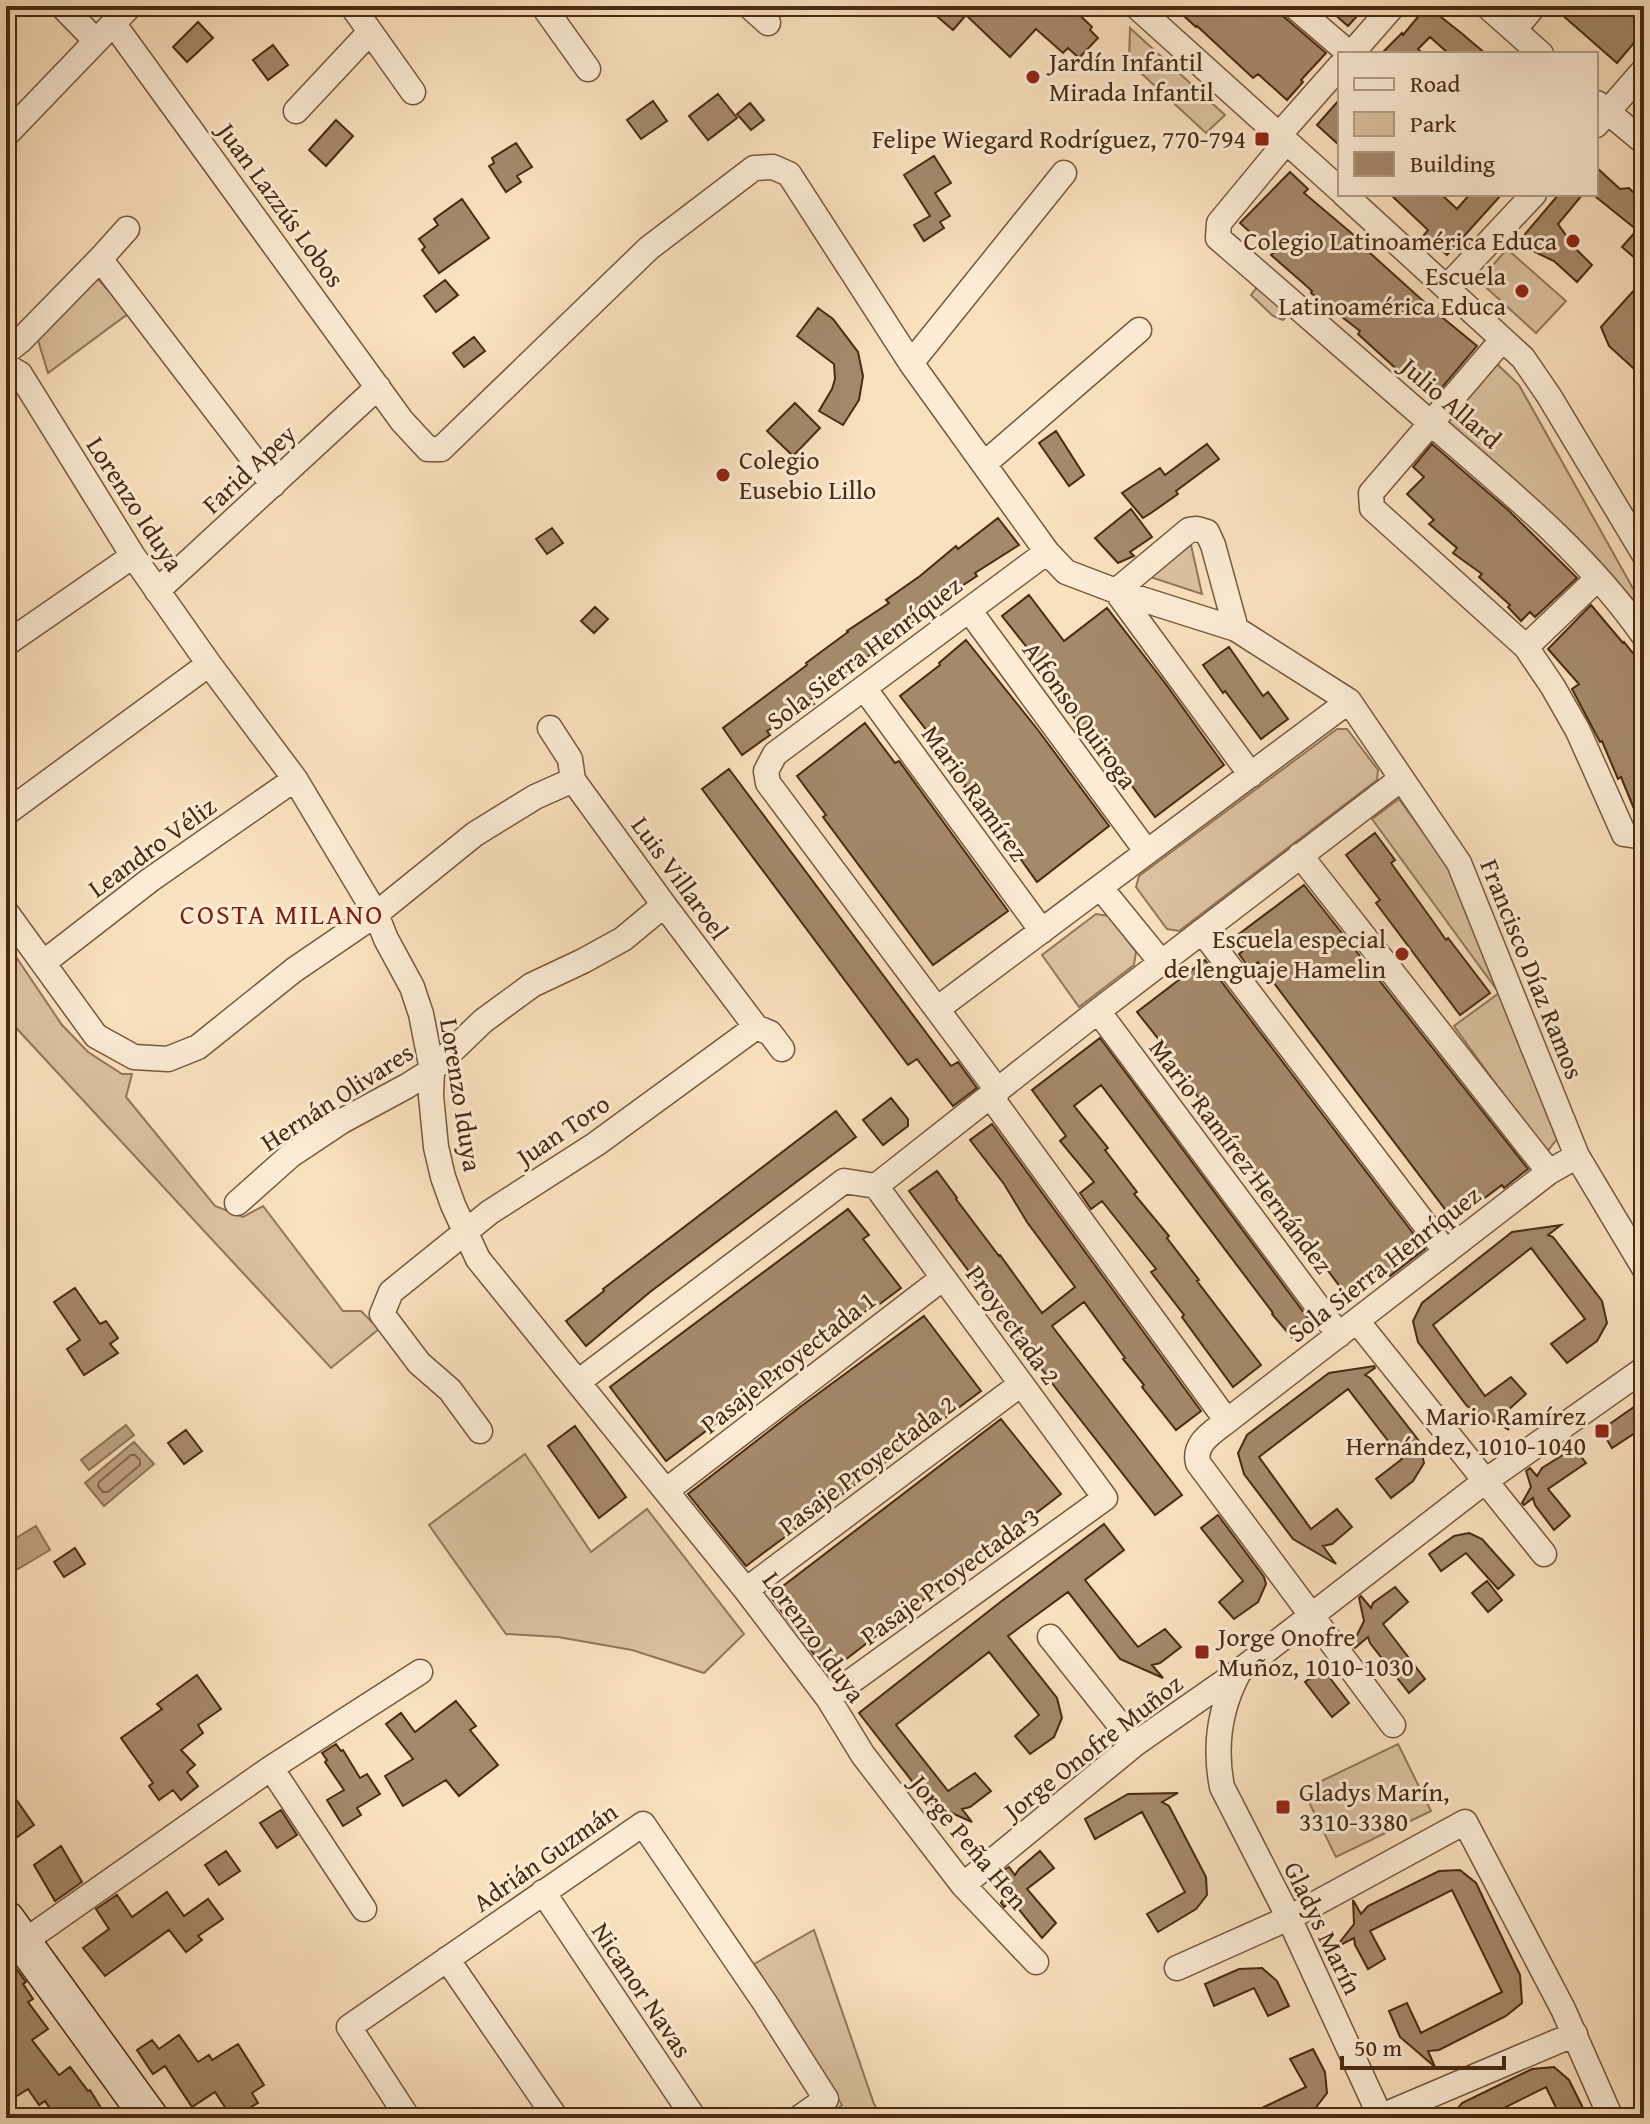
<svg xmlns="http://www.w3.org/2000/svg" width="1650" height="2124" font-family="'Gentium Book Plus',serif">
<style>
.green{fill:#dcc2a1;stroke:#92765a;stroke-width:2}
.water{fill:#bea384;stroke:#8f7356;stroke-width:2}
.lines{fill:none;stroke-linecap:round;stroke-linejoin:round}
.shore{stroke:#84664b;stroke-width:2}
.building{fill:#a5896b;stroke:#492a12;stroke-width:2}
.street-casing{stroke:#75583d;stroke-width:27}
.secondary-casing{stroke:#492a12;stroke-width:39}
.street{stroke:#fcecd5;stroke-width:24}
.secondary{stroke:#fcecd5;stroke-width:36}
.poi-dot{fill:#8f2418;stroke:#fcecd5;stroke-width:3}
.labels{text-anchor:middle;stroke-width:6;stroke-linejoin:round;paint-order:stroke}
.poi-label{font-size:26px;fill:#492a12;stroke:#fcecd5;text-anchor:end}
.street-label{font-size:26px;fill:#492a12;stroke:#fcecd5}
.neighbourhood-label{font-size:28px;letter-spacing:2px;fill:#7a1f14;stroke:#fcecd5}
</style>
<rect width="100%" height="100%" fill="#fae1be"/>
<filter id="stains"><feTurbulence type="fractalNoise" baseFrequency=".0025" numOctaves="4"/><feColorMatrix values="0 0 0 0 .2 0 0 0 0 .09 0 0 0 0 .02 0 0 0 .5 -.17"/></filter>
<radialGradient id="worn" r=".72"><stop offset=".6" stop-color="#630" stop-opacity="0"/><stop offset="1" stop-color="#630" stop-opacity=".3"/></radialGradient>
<path class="green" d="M1130,28L1225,115L1206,133L1129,62Z
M1507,249L1566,301L1536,333L1479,281Z
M97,278L129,313L48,373L37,337Z
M1262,281L1293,309L1283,320L1273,316L1251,295Z
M1497,364L1519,385L1644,608V618L1443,421Z
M1191,545L1202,594L1150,577Z
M1337,729H1347L1378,770L1377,780L1179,931L1167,929L1136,887L1139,876Z
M1399,799L1452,872L1557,1139L1546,1153L1454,1026L1499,993L1372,819Z
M1096,914L1109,916L1136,952L1134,965L1079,1007L1042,955Z
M6,942L62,1025L88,1052L122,1074H132L126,1097L215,1206L243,1217L263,1206L343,1311H361L379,1329L331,1368L6,1017Z
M525,1454L591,1552L647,1509L744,1634L704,1673L632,1650L558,1637L506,1634L429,1525Z
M1398,1744L1431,1811L1336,1857L1303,1790Z
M814,1930L874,2104L883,2118H823L842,2105L754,1964Z"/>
<path class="water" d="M126,1425L134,1435L89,1470L81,1460Z
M134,1442L154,1464L104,1506L85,1483Z
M36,1526L50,1550L18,1569L6,1564V1544Z"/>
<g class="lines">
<path class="shore" d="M131,1455H135L140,1460V1465L108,1492H103L98,1486L99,1482Z"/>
</g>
<path class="building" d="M925,6H1070L1092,27L1090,30L1098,38L1079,58L1068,48L1063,53L1036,29L1010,57L966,15L953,30Z
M1173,6H1274L1284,17L1326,53L1301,80L1303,82L1287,100L1258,74L1253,78L1197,26L1196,27Z
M1325,6H1366L1348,26Z
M1427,6L1460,32L1486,54H1449L1430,37L1418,49L1423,54H1381L1402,33L1403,35Z
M1552,6H1644V31L1617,63Z
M198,22L213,38L187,62L173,47Z
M273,45L288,65L268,80L253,60Z
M718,94L737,118L708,140L689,116Z
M1340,99V146L1317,125Z
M653,101L667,121L641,139L627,120Z
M750,103L764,120L751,130L737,114Z
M336,120L353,136L326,166L309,150Z
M516,143L532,167L517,176L521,182L506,192L489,166L494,163L492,158Z
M934,156L951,183L935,193L950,216L940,222L944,228L924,241L914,225L930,216L904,175Z
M1596,167L1620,189L1629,188L1641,200V206L1644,208V266L1622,247L1637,230L1596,197Z
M1290,172L1308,189L1304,193L1362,242L1360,244L1432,309L1477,346L1433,398L1404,372L1402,374L1358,334L1360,331L1311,293L1312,291L1302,282L1271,255L1273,253L1240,223Z
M1390,194H1441L1457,209L1470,194H1502L1447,255L1424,235L1428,230Z
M1559,194H1583L1558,224L1575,248L1592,265L1577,282L1554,261L1535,252L1520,240Z
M462,199L489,238L439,273L422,250L425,247L419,239L438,225L434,219Z
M1644,279V378L1609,346L1601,327Z
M445,280L458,295L436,312L424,296Z
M818,308L833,319L858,352L863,376L859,400L843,425L819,411L832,389L835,379L834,364L797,336Z
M474,337L485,351L464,367L453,353Z
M795,403L820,428L793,456L767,431Z
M1056,431L1084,475L1069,486L1039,443Z
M1207,444L1219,459L1176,491L1178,494L1151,513L1143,518L1122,493L1160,468L1165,475Z
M1432,444L1508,510L1577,578L1535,617L1530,612L1521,621L1508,607L1510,605L1479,577L1482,574L1453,553L1457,548L1429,524L1434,520L1407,494L1424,477L1413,467Z
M1131,509L1152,537L1130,552L1134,556L1118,563L1095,538Z
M998,518L1019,545L975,573L977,576L933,605L934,608L892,635L896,640L850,667L854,673L810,700L814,704L767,731L770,735L742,755L723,728L807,665L806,663L848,632L847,631L889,603L886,600L920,576L956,546L958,549Z
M552,528L563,543L547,554L536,539Z
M1029,595L1064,641L1107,608L1165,683L1224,765L1155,817L1120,770L1115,774L1033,661L1036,659L1002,616Z
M1591,605L1623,643L1624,642L1644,667V822L1639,821L1621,777L1618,779L1602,741L1600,742L1572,689L1579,684L1548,649Z
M595,607L608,619L594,633L581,621Z
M966,640L1038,730L1109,826L1037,882L1019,857L1017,859L964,787L966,786L933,741L934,740L900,696L940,665L939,663Z
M1229,647L1263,696L1268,692L1288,719L1261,739L1225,691L1223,693L1203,665Z
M865,723L895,763L899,761L1008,911L933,965L823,817L826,815L797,776Z
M729,769L951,1066L958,1062L977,1088L953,1106L917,1059L908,1065L702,789Z
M1375,833L1395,860L1391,863L1432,920L1446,940L1448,938L1490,993L1460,1015L1376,903L1380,900L1346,855Z
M1304,885L1528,1169L1504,1188L1502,1185L1454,1221L1258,962L1249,968L1239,954L1243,951L1236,942L1242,938L1239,934Z
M1205,960L1425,1249L1390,1276L1384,1268L1347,1296L1233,1144L1234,1143L1201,1101L1169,1057L1171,1055L1137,1012Z
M1100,1038L1313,1325L1295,1341L1272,1314L1273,1313L1101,1085L1074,1106L1108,1148L1105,1150L1137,1192L1134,1194L1169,1236L1167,1238L1199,1280L1197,1281L1261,1365L1233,1387L1182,1317L1184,1315L1151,1272L1156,1269L1102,1201L1091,1209L1080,1193L1094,1182L1060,1141L1066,1136L1032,1090Z
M891,1098L908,1119V1126L883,1145L863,1120Z
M836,1111L856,1137L650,1292L586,1346L566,1321L604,1291L603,1289Z
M992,1124L1201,1411L1176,1430L1142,1387L1144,1385L1123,1359L1125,1358L1084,1302L1052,1326L1182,1495L1155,1515L1058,1391L909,1191L937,1171L957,1198L956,1199L999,1256L1000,1255L1042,1313L1075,1287L1027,1222L1004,1184L970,1140Z
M848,1209L869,1235L863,1239L901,1288L873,1309L871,1307L832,1337V1336L666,1461L610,1387Z
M1561,1225L1548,1235L1553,1237L1602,1301L1607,1323L1597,1341L1567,1363L1551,1344L1585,1319L1531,1248L1433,1325L1485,1396L1511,1377L1526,1394L1507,1411L1497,1414L1509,1430L1467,1406L1418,1342L1413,1321L1422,1303L1512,1232Z
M75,1288L100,1324L106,1321L118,1338L110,1344L118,1353L84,1375L67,1349L80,1340L54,1302Z
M924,1316L981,1391L746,1566L688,1494L800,1407Z
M1374,1366L1375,1368L1365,1375L1370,1378L1419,1441L1424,1463L1413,1481L1391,1498L1376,1479L1402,1459L1348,1389L1259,1457L1311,1529L1337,1509L1352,1527L1332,1544L1323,1546L1336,1564L1293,1539L1244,1474L1238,1453L1247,1435L1329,1373Z
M1644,1400V1427L1612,1448L1601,1430Z
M1001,1419L1061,1494L828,1673L770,1596Z
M575,1426L626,1497L599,1518L548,1446Z
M186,1430L202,1451L184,1464L168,1443Z
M1574,1448L1586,1463L1548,1489L1570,1516L1554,1530L1535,1505L1533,1498L1524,1505L1522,1503L1531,1487L1526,1471L1530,1468L1537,1476L1542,1468Z
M1218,1515L1264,1577L1266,1584L1258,1602L1234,1619L1219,1602L1243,1581L1201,1528Z
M1104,1524L1124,1550L1085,1580L1138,1647L1165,1629L1181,1647L1160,1663L1152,1665L1163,1678L1120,1659L1068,1592L1008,1636L1057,1698L1062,1718L1054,1737L1030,1754L1015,1736L1039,1715L989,1652L896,1725L948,1791L975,1773L991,1791L970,1807L962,1809L972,1822L929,1803L859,1713L1003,1600Z
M1469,1533L1482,1539L1514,1575L1498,1589L1466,1553L1441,1571L1429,1554L1454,1536Z
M75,1548L85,1564L64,1577L54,1562Z
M1487,1581L1502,1600L1488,1612L1472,1593Z
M1395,1587L1408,1602L1383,1624L1425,1679L1409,1693L1370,1643L1368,1637L1355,1648L1352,1645L1364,1621L1359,1598L1361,1596L1371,1608L1373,1603Z
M1323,1669L1349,1703L1332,1717L1305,1682Z
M197,1675L221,1709L198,1725L203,1733L181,1750L195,1765L187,1772L198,1786L181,1800L173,1790L159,1800L149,1786L153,1783L121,1738L162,1709L157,1704Z
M456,1701L476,1726L470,1730L498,1765L459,1796L446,1780L403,1806L385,1776L413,1759L386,1724L401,1713L415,1732Z
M336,1744L341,1751L343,1750L360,1778L367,1774L380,1794L357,1808L361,1815L343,1826L327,1800L344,1790L325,1762L327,1760L322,1753Z
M6,1785L34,1825L13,1840L6,1830Z
M1178,1793L1162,1802L1169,1806L1206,1877L1207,1895L1196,1909L1158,1932L1147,1914L1185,1892L1142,1812L1095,1839L1085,1819L1128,1794Z
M281,1810L297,1835L277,1848L260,1823Z
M61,1846L82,1882L55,1901L34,1865Z
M226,1851L240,1871L219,1885L205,1865Z
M1040,1851L1054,1868L1027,1889L1056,1923L1042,1938L1016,1906L1014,1899L1004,1907L1001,1903L1010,1886L1004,1870L1009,1867L1015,1875L1019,1869Z
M1460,1870L1476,1883L1520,1975L1522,2003L1506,2016L1439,2050L1428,2051L1435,2067L1400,2037L1389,2011L1407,2003L1421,2033L1502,1992L1452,1890L1370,1931L1385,1959L1368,1969L1355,1945L1354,1938L1336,1947L1354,1924L1353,1900L1361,1914L1368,1906L1439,1871Z
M167,1892L184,1916L208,1899L223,1919L198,1936L202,1940L186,1952L169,1930L105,1976L83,1948L109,1929L96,1909L117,1895L132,1917Z
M6,1955L26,1982L23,1984L33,1999L28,2002L48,2029L32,2040L59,2075L70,2067L88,2091L90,2090L101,2108L98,2110L104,2118H56L45,2101L39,2105L28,2089L6,2103Z
M1262,1968L1277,1981L1289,2006L1268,2016L1254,1988L1214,2006L1205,1984L1239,1969Z
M179,2035L198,2062L209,2055L212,2060L238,2044L264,2085L252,2093L258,2103L232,2118L215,2092L192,2107L165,2066L153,2074L137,2050L152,2040L159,2049Z
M1313,2049L1325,2072L1327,2093L1314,2110L1296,2118H1241L1306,2087L1290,2059Z
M1554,2067L1569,2080L1588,2118H1561L1546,2087L1484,2118H1450L1462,2103L1532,2069Z"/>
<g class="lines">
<defs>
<path id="street" d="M62,6L96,41
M352,6L413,92
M543,6L588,69
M749,6L768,23
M1136,6L1340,190
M1294,6L1350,54
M1487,6L1541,54
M113,23L402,421L428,449H441L649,248L754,168L773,167L789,174L911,363L1047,552
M1514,30L1534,6
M1351,54L1393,6
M1597,103L1644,142
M296,111L370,32
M1596,125L1644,70
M6,135L130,6
M1279,135L1340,66
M1286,142L1219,223L1218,238C1290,300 1361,363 1434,426C1508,490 1587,554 1644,636
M1344,194L1523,358L1549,396L1644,554
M100,259L273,485
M1447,287L1534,194
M1502,340L1371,493L1372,508L1526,647L1553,687L1578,731L1624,834L1644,837
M6,352L20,341L100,259L127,229
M911,363L1064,173
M6,366L20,374L133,556L209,664L295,779L376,914L386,939L412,987L421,1014L432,1070L431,1096L436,1147L443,1177L453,1205L478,1259L746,1590L828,1698L863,1755L963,1885L1036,1962
M984,464L1139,330
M157,591L378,387
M969,610L1147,852
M1236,629L1213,545L1207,532L1197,529L1189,530L1116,591L1251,775
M6,644L133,556
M1526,647L1597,579
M864,688L1042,931
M550,728L570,759L573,780L664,905L756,1027L770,1033L782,1049
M6,813L209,664
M1300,855L1549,1172
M1100,887L1161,962
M6,912L96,1036L134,1057L168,1059L198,1047L294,970L376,914L475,834L535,797L573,780
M1202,931L1446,1252
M43,963L150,880L295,779
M937,1009L1349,701
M1098,1011L1339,1335
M998,1091L768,783L766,771L775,754L1047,552L1066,572L1116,591L1236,629L1349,701L1459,863L1577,1156L1644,1268
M991,1097L1227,1421
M237,1203L291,1155L342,1121L407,1086L432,1070L483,1021L532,985L583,961L623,939L664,905
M1357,1321L1544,1554
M578,1382L844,1181L876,1186L1098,1011L1401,779
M480,1431L450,1390L419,1363L382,1314L391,1292L490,1212L596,1144L756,1027
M667,1490L943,1278
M746,1590L1021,1384
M1050,1637L1135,1744
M1239,1672C1219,1709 1214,1746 1222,1787L1289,1918L1381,2118
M828,1698L1105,1498L876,1186
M1393,1725L1198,1463C1193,1443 1213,1432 1227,1421L1549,1172L1577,1156
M271,1768L364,1909
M963,1885L1135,1744L1241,1670L1484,1482L1644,1369
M543,1892L694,2118
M22,1943L271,1768L420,1672
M447,1959L556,2118
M1177,1968L1289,1918L1465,1822L1563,2009L1611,2118
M408,2118L349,2027L643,1824L765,2003L826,2099L799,2118
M1377,2118L1575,2034"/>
<path id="secondary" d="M6,1919L150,2118"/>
</defs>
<use href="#street" class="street-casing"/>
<use href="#secondary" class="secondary-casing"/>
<use href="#street" class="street"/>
<use href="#secondary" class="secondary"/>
</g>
<g class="poi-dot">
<circle cx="1033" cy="77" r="8"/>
<rect x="1254" y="131" width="16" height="16" rx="4"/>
<circle cx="1573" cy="241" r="8"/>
<circle cx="1522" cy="291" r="8"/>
<circle cx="723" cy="475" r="8"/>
<circle cx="1402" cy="954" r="8"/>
<rect x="1594" y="1423" width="16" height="16" rx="4"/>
<rect x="1194" y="1644" width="16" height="16" rx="4"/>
<rect x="1275" y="1799" width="16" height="16" rx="4"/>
</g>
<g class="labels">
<g class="poi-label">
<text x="1049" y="71" text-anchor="start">Jardín Infantil<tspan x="1049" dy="30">Mirada Infantil</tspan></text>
<text x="1246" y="148">Felipe Wiegard Rodríguez, 770-794</text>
<text x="1557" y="250">Colegio Latinoamérica Educa</text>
<text x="1506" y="285">Escuela<tspan x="1506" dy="30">Latinoamérica Educa</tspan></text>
<text x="739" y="469" text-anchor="start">Colegio<tspan x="739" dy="30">Eusebio Lillo</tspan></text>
<text x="1386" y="948">Escuela especial<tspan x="1386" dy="30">de lenguaje Hamelin</tspan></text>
<text x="1586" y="1425">Mario Ramírez<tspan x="1586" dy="30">Hernández, 1010-1040</tspan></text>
<text x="1218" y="1646" text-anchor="start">Jorge Onofre<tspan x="1218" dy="30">Muñoz, 1010-1030</tspan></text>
<text x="1299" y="1801" text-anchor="start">Gladys Marín,<tspan x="1299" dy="30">3310-3380</tspan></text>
</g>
<g class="street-label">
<text transform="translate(281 205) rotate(54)" y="9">Juan Lazzús Lobos</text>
<text transform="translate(1451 403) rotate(41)" y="9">Julio Allard</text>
<text transform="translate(249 469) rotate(-43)" y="9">Farid Apey</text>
<text transform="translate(135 504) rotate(57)" y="9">Lorenzo Iduya</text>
<text transform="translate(864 653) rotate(-37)" y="9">Sola Sierra Henríquez</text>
<text transform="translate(1080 715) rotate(54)" y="9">Alfonso Quiroga</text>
<text transform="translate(975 793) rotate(54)" y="9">Mario Ramírez</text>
<text transform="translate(152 847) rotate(-36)" y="9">Leandro Véliz</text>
<text transform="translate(680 878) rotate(54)" y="9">Luis Villaroel</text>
<text transform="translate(1532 969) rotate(68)" y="9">Francisco Díaz Ramos</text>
<text transform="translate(461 1095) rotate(81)" y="9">Lorenzo Iduya</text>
<text transform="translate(337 1097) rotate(-33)" y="9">Hernán Olivares</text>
<text transform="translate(563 1130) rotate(-34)" y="9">Juan Toro</text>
<text transform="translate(1241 1156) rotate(53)" y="9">Mario Ramírez Hernández</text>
<text transform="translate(1384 1264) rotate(-38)" y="9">Sola Sierra Henríquez</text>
<text transform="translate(1013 1325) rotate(54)" y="9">Proyectada 2</text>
<text transform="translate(788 1362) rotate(-38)" y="9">Pasaje Proyectada 1</text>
<text transform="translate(867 1465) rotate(-37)" y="9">Pasaje Proyectada 2</text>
<text transform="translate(950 1576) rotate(-36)" y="9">Pasaje Proyectada 3</text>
<text transform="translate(814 1637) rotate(54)" y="9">Lorenzo Iduya</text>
<text transform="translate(1093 1747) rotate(-38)" y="9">Jorge Onofre Muñoz</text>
<text transform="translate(969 1842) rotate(50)" y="9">Jorge Peña Hen</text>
<text transform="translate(545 1857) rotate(-35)" y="9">Adrián Guzmán</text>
<text transform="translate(1323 1928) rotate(64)" y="9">Gladys Marín</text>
<text transform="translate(642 1990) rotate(56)" y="9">Nicanor Navas</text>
</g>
<g class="neighbourhood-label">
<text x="282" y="924">COSTA MILANO</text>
</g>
</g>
<rect width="1650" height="2124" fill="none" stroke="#fae1be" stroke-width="32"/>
<rect x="8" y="8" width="1634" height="2108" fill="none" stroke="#492a12" stroke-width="4"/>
<rect x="16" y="16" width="1618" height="2092" fill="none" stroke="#492a12" stroke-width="2"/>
<rect x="1338" y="52" width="260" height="144" fill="#fcecd5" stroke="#b49e87" stroke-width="2"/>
<rect x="1354" y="78" width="40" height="12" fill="#fcecd5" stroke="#b49e87" stroke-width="2"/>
<text x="1410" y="92" font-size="24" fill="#492a12">Road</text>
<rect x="1354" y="112" width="40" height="24" fill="#dcc2a1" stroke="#b49e87" stroke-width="2"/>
<text x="1410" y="132" font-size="24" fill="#492a12">Park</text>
<rect x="1354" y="152" width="40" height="24" fill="#a5896b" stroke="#b49e87" stroke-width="2"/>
<text x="1410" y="172" font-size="24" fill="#492a12">Building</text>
<path d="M1342 2056v12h162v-12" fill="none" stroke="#492a12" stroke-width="4"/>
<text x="1354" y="2056" font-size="24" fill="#492a12" stroke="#fcecd5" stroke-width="6" paint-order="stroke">50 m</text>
<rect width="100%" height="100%" filter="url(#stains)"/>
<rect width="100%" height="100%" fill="url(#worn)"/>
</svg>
